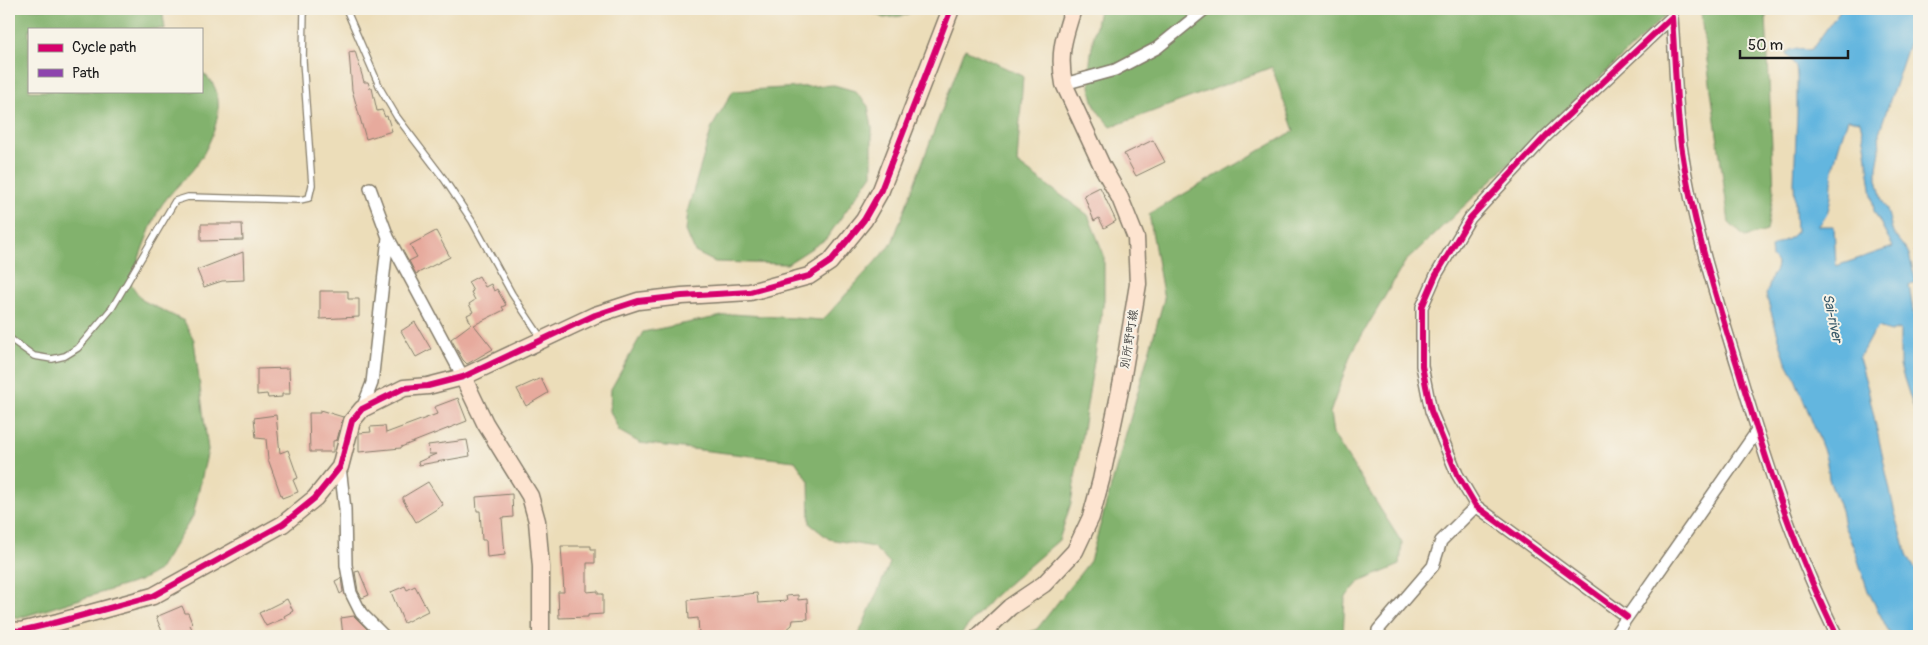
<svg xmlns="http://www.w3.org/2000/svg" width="1928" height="645" font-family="Pangolin,'Klee One',sans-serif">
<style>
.forest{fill:#82b26d;stroke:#4f6744}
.water{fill:#64b6df;stroke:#40697e;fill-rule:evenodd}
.building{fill:#e7aa9d}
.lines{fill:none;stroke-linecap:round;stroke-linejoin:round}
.lane-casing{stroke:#847c6a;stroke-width:8}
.street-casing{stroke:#847c6a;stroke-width:14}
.secondary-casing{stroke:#847c6a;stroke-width:19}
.lane{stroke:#fff;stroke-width:5.5}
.street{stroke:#fff;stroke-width:11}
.secondary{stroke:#fde4d0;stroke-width:16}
.quiet{stroke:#8e44ad;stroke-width:5;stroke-dasharray:10 5;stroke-linecap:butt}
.cycleway-casing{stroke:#f7f3e8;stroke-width:9}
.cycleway{stroke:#d6006c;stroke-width:6}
.labels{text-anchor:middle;stroke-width:4;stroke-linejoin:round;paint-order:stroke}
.street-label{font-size:12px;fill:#1c1c1c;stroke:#f7f3e8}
.water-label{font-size:14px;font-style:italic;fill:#395a6a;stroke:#f7f3e8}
</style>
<rect width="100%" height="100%" fill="#f7f3e8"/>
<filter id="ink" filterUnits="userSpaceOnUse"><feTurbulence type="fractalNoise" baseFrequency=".02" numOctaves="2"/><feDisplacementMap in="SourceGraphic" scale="10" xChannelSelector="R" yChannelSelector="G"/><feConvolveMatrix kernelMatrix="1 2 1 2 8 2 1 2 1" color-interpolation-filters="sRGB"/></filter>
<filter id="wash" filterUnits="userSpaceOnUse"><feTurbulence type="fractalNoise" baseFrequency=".0096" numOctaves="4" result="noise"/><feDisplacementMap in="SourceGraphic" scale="20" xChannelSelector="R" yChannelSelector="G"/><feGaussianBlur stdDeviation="1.12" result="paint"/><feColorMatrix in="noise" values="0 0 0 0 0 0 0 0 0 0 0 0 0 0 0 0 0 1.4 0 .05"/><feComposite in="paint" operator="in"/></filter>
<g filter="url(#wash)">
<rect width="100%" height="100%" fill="#ecddb9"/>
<path class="forest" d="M9,9H162L165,29H29V91H201V72C231,91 216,133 201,158C190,177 169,191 158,211C147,234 139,259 130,283L142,300L184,321L194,340L208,450L193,516L158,571L139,581L19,618L9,615Z
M865,9H911L908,15L884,18Z
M1099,9H1672L1405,262L1351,354L1330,413L1333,434L1402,543L1400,565L1359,582L1345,598L1343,636H1020L1037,629L1090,561L1164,299L1149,214L1294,131L1272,67L1111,127C1106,121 1100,115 1096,108C1082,78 1094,40 1099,9Z
M1700,9H1767L1766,15L1774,190L1767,231L1745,237L1729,223Z
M965,49L1023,76L1017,163L1088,215L1104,255V300L1071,503L1059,540L991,599L959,636H858L890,563L873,547L829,539L810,524L809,481L795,461L640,443L619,431L610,411L611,389L643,332L732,314L823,320L892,243Z
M834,85L855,91L868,106L872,127V174L826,239L787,264L715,262L695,252L686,231L688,209L712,127L733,91Z"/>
<path class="water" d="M1841,9H1919V14L1879,133L1880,151L1877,168V179L1882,200L1887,209L1893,233L1909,254L1916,282L1909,285L1919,350V425L1900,366V329L1890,332L1879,327L1872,334L1859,358L1868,389L1894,509L1908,557L1919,576V636H1891L1868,591L1854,548L1844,526L1841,510L1829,479L1827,463L1823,449L1794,376L1785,359L1766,295C1769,289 1769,285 1771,279C1774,271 1776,274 1777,263L1772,258L1771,248C1779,241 1789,241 1796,232L1794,182L1797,114V77L1796,67L1786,53C1794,45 1803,52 1812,49ZM1848,119L1860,121L1865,144L1874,211L1893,247L1836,266L1834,226H1818C1835,211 1830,184 1834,164C1838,148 1843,133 1848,119Z"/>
<g id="blocks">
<path class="building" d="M355,51L364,82H368L370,88H372L377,111L382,110L385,117L387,116L392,131L366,139L352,90L349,52Z
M1153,140L1165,162L1136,176L1124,154Z
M1100,187L1116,221L1104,228L1099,218L1094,221L1084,195Z
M201,224H242L243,240L201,241Z
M436,231L450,257L416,274L409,261L417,257L410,245Z
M243,252L244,280L222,281L204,287L197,270Z
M479,276L485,287L491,284L494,291L497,289L506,305L502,307L504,310L474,325L493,349L467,364L463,360L451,339L471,324L467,315L473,312L469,304L475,300L471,292L473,291L468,282Z
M320,291H348V299H359V317L320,319Z
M415,322L431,349L416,357L401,331Z
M289,368L290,394H282V397L268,398L267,394L257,395V369Z
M541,378L548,393L526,406L517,389Z
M458,398L467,421L401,447V448L359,452V433L371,432L370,427L385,426L386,433L437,414L434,407Z
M320,410L343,417L337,440L333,441V452H310L309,413H320Z
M276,415L280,453L288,450L298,478L293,480L298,492L282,498L268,459L266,439L256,438L254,418Z
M467,440L470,456L419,465L418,462L436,454H429L428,445Z
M428,482L443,505L416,522L403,500V497Z
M512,494L513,517L502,518L505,555L487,557L486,540H482L480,511H477L476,497Z
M561,546H591V549H595V563H587V592L598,591V594H603V614L588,615V617L559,618L558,592H564Z
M359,571L369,595L362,598L358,591L355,572Z
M341,578L343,592L340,594L335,581Z
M405,586L407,590L415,586L428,611L404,623L391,592Z
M757,593L758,603L787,601L786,596L798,595V600L807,599L808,619L793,620L792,625L785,631L786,636H712V634H699L698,618L689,619L688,600Z
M287,599L293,611L284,616L285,618L266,626L259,613Z
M182,606L185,613H188L192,623L190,625L193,631L180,636H164L156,617Z
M354,616L374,636H343L341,618Z"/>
</g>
</g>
<g filter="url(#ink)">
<use href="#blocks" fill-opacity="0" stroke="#847c6a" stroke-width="1"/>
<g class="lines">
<defs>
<path id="lane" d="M346,9L381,90L397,117L444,179L472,221L512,294L542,339
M9,338L34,356L52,359L65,356L78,348L112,308L175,201L188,197L300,200L309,198L312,185L303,61L304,9"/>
<path id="street" d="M1064,84L1115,70L1157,48L1205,9
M370,188L388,237L463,377
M362,409L372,383L388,237
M340,467L345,509L346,565L351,593L361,613L384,636
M1627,617L1476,506L1457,474L1431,411L1422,366V307L1436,275L1470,218L1546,136L1672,17C1675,59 1676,103 1681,145C1692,222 1716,297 1739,371C1766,461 1795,552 1837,636
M1378,636V630L1433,566L1441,541L1476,506
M1614,636L1757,431"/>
<path id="secondary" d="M463,377L485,423L530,496L537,521L541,567V636
M9,630L20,631L58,622L153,596L283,524L315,498L340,467L352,421L362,409L404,388L428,386L463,377L595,315L638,301L682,296L750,292L809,276L830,262L864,220L881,190L951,9
M979,636L1010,607L1044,584L1075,551L1091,517L1101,480L1122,381L1138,284L1136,238L1120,198L1102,166L1064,84C1058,54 1064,37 1073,9"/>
</defs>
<use href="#lane" class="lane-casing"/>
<use href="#street" class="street-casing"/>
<use href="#secondary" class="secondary-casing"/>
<use href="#lane" class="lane"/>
<use href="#street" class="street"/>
<use href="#secondary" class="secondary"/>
<path class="quiet" d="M1919,243L1917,250L1919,256"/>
<defs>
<path id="cycleway" d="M1627,617L1476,506L1457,474L1431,411L1422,366V307L1436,275L1470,218L1546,136L1672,17C1675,59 1676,103 1681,145C1692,222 1716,297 1739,371C1766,461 1795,552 1837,636
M9,630L20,631L58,622L153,596L283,524L315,498L340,467L352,421L362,409L404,388L428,386L463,377L595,315L638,301L682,296L750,292L809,276L830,262L864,220L881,190L951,9"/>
</defs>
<use href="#cycleway" class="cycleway-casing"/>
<use href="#cycleway" class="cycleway"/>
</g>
</g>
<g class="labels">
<g class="street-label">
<text transform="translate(1129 339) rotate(-81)" y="4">別所野町線</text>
</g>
<g class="water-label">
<text transform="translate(1833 318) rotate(78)" y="5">Sai-river</text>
</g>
</g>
<rect width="1928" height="645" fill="none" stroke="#f7f3e8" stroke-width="30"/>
<rect x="28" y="28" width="175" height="65" fill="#f7f3e8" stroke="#9f9d96"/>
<rect x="38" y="44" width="25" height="8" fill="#d6006c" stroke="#9f9d96"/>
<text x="72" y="52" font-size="15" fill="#1c1c1c">Cycle path</text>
<rect x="38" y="69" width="25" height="8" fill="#8e44ad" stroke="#9f9d96"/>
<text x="72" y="78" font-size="15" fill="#1c1c1c">Path</text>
<path d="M1740 50v8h108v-8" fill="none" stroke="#1c1c1c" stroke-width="2.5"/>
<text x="1748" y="50" font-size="15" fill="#1c1c1c" stroke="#f7f3e8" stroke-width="4" paint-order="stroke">50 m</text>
</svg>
